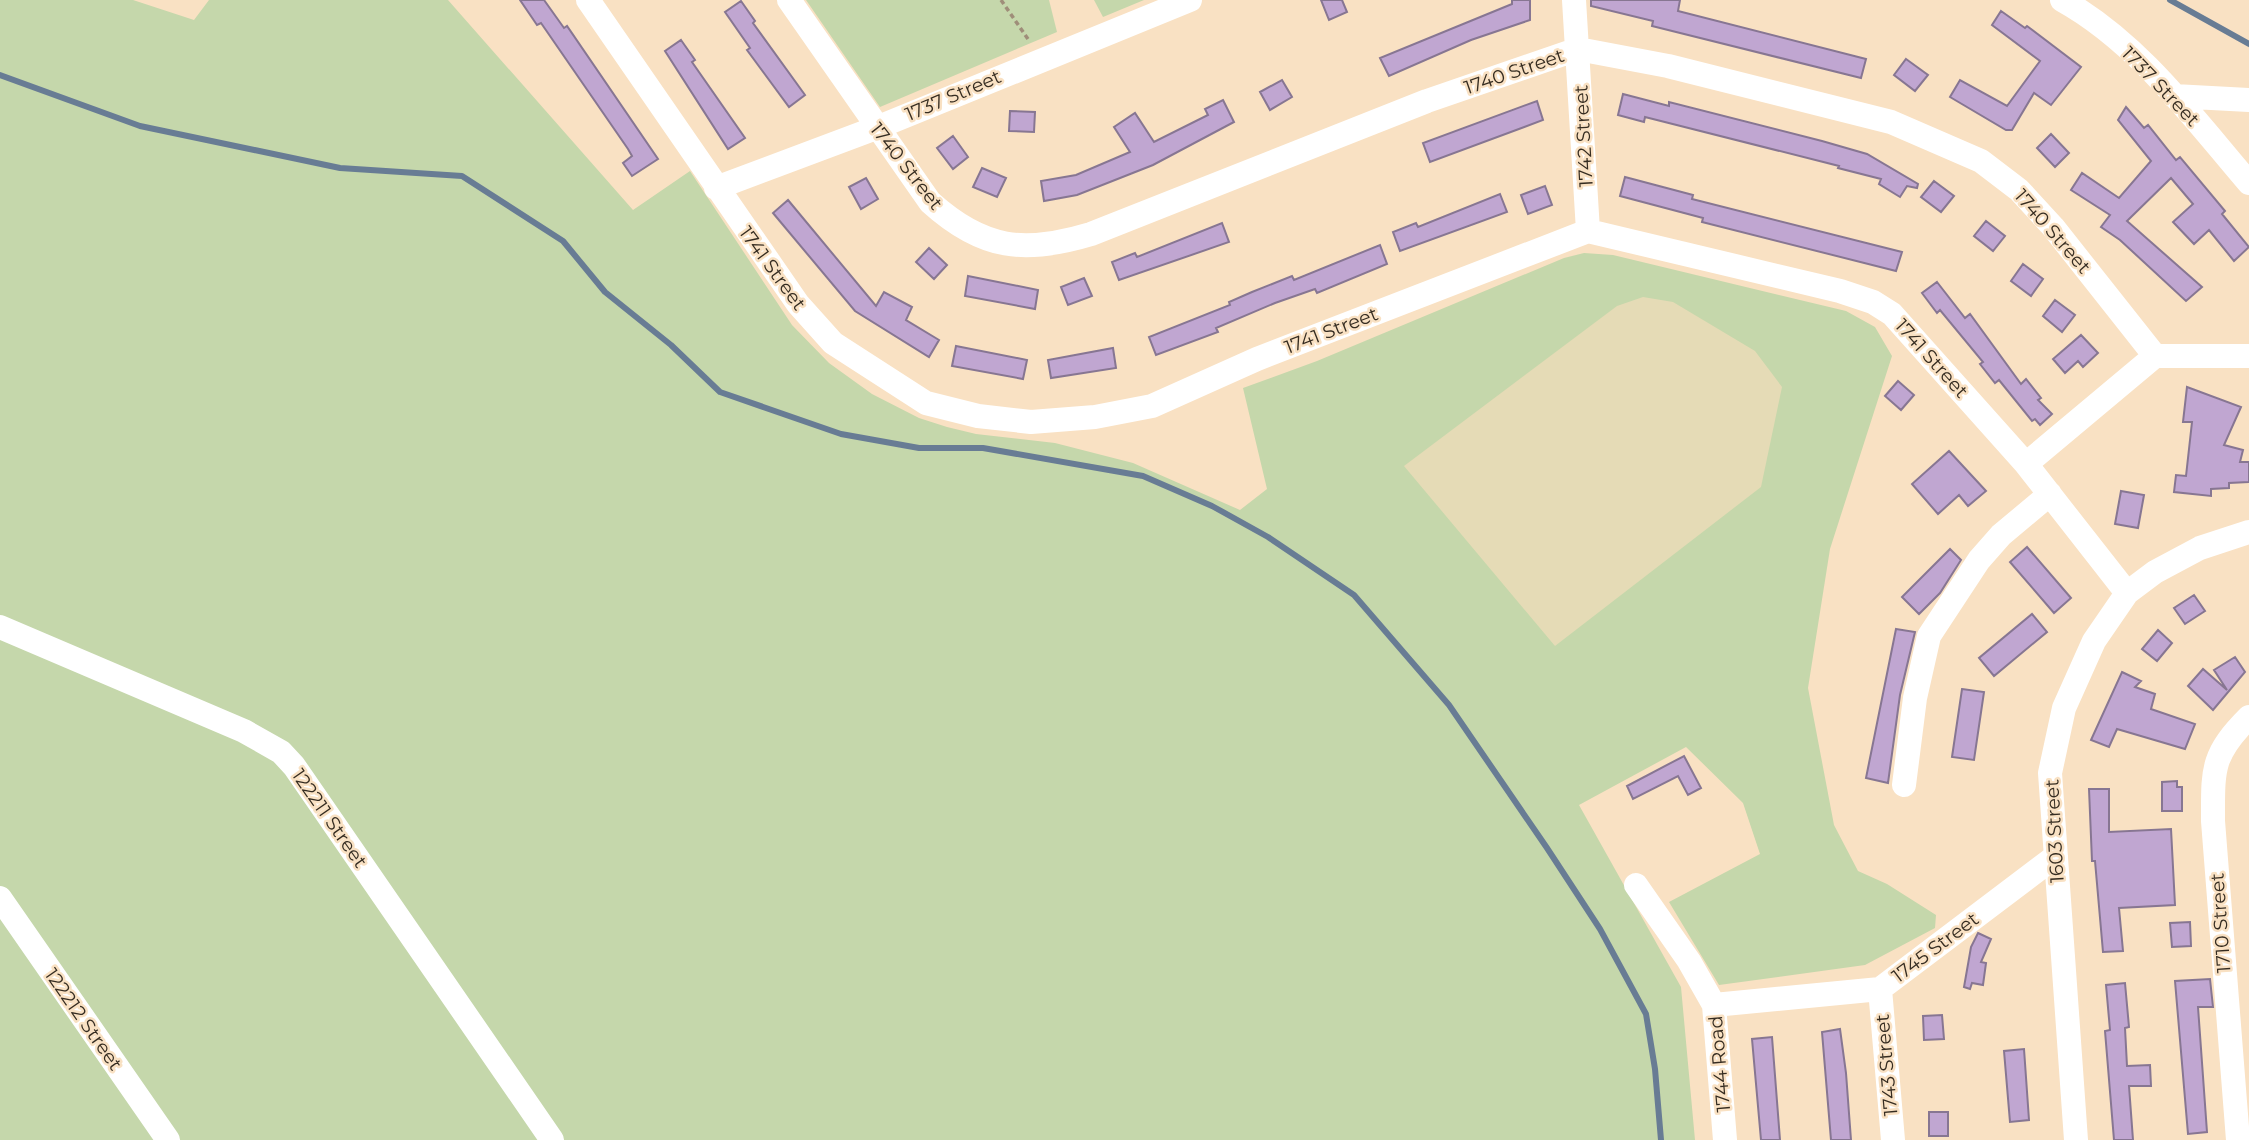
<svg xmlns="http://www.w3.org/2000/svg" width="2249" height="1140" font-family="Montserrat,sans-serif">
<style>
.green{fill:#c5d7ab}
.sand{fill:#e5dbb6}
.lines{fill:none;stroke-linecap:round;stroke-linejoin:round}
.stream{stroke:#687c94;stroke-width:6}
.building{fill:#c0a6d1;stroke:#877692;stroke-width:2}
.path{stroke:#9f8e79;stroke-width:3.5;stroke-dasharray:5 3.5;stroke-linecap:butt}
.minor{stroke:#fff;stroke-width:24}
.labels{text-anchor:middle;stroke-width:5;stroke-linejoin:round;paint-order:stroke}
.street-label{font-size:19px;fill:#352c21;stroke:#f9e1c3}
</style>
<rect width="100%" height="100%" fill="#f9e1c3"/>
<path class="green" d="M0,0H133L194,20L209,0H448L633,210L690,171L792,325L829,363L872,394L919,418L947,427L976,434L1055,443L1133,463L1240,510L1267,489L1243,388L1317,361L1564,258L1584,253L1613,255L1846,311L1875,327L1892,356L1830,549L1808,688L1834,825L1858,871L1887,884L1936,915L1935,928L1865,965L1719,985L1669,902L1760,854L1743,803L1686,747L1579,805L1681,987L1695,1140H0Z
M806,0H1049L1057,32L880,107Z
M1094,0H1144L1103,17Z"/>
<path class="sand" d="M1643,297L1673,302L1755,351L1782,387L1761,487L1555,646L1404,466L1617,306Z"/>
<g class="lines">
<path class="stream" d="M2170,0L2249,44
M0,75L140,126L340,168L462,176L563,241L605,292L671,345L720,392L841,434L919,448H983L1143,476L1212,506L1268,537L1354,595L1449,705L1547,848L1600,929L1646,1014L1655,1069L1661,1140"/>
</g>
<path class="building" d="M520,0H544L564,28L567,26L658,159L632,176L623,163L632,156L628,149L541,23L537,25Z
M1321,0H1342L1347,12L1329,20Z
M1512,0H1530V20L1471,40L1389,76L1380,58L1512,4Z
M1591,0H1680L1678,11L1866,59L1861,78L1652,26L1653,21L1591,6Z
M741,1L755,21L753,23L805,95L789,107L747,50L750,48L725,12Z
M2001,11L2025,28L2027,26L2081,67L2051,105L2034,93L2012,130H2006L1950,97L1960,80L2007,106L2040,61L1992,25Z
M681,40L695,60L692,62L745,138L728,149L665,51Z
M1906,59L1928,75L1915,91L1894,75Z
M1282,80L1292,97L1270,110L1260,92Z
M1623,94L1669,106V102L1822,141L1867,154L1918,184L1917,188L1907,186L1900,197L1879,184L1881,179L1838,168L1839,166L1645,117L1644,122L1618,115Z
M1223,100L1234,122L1153,165L1077,195L1044,201L1041,181L1076,175L1130,152L1114,127L1135,113L1154,142L1208,115L1205,109Z
M1537,101L1543,120L1430,162L1423,143Z
M2126,107L2144,128L2148,125L2176,160L2180,157L2225,211L2222,214L2249,247L2234,261L2209,230L2194,244L2173,222L2193,204L2171,178L2127,221L2202,287L2186,301L2120,240L2101,227L2110,215L2071,190L2082,173L2119,198L2151,161L2118,120Z
M1010,111L1035,112L1034,132L1009,131Z
M2051,134L2069,153L2055,167L2037,148Z
M953,136L968,157L953,169L937,148Z
M982,168L1006,178L997,197L973,187Z
M1625,177L1693,195L1692,199L1902,252L1896,271L1702,222L1703,218L1620,196Z
M866,178L878,199L861,209L849,187Z
M1934,181L1954,196L1941,212L1921,197Z
M1545,186L1552,205L1528,214L1521,195Z
M1500,194L1507,212L1400,251L1393,232L1416,223L1418,227Z
M788,200L876,306L884,292L912,307L906,320L939,340L929,357L855,311L773,213Z
M1986,221L2005,236L1993,251L1974,236Z
M1222,223L1229,242L1119,280L1112,262L1135,253L1137,257Z
M1380,245L1387,264L1317,293L1315,289L1275,303L1216,328L1218,332L1156,355L1149,337L1230,305L1229,302L1252,292L1292,276L1294,280Z
M929,248L947,265L934,279L916,262Z
M2023,264L2043,279L2031,296L2011,281Z
M968,276L1038,290L1035,309L965,296Z
M1084,278L1092,296L1068,305L1061,287Z
M1937,282L1965,318L1970,314L2021,384L2026,379L2041,398L2038,400L2052,414L2040,425L2035,419L2032,421L1999,380L1995,383L1980,364L1983,362L1940,310L1937,313L1922,293Z
M2055,300L2075,315L2062,332L2043,316Z
M2081,335L2098,353L2083,367L2078,361L2065,373L2053,359Z
M956,346L1027,360L1023,379L952,366Z
M1113,348L1116,368L1051,378L1048,360Z
M1898,381L1914,395L1901,410L1885,396Z
M2187,387L2241,407L2224,445L2243,450L2240,462H2249V482L2229,483V488L2211,489V496L2174,492L2176,475L2186,476L2192,422H2183Z
M1949,451L1986,491L1968,506L1959,495L1938,514L1912,484Z
M2121,491L2144,495L2138,528L2115,524Z
M2027,547L2071,598L2054,613L2010,562Z
M1950,549L1961,560L1940,593L1919,614L1902,597Z
M2194,595L2205,611L2185,624L2174,608Z
M2032,614L2047,632L1994,676L1979,658Z
M1896,629L1915,632L1900,695L1888,783L1866,778Z
M2158,630L2172,643L2157,661L2142,649Z
M2235,657L2245,672L2213,710L2188,686L2203,669L2227,690L2214,670Z
M2122,672L2141,681L2135,687L2155,694L2151,709L2195,724L2185,749L2117,729L2109,747L2091,740Z
M1962,689L1984,692L1974,760L1952,757Z
M1684,756L1701,788L1688,795L1678,776L1633,799L1627,786Z
M2177,781V787H2182V811H2162V782Z
M2089,789H2109V832L2171,829L2175,905L2119,908L2123,951L2103,952L2095,861H2092Z
M2190,922L2191,946L2172,947L2170,923Z
M1978,933L1991,939L1981,962L1986,963L1983,985L1972,983L1970,989L1964,987L1971,947Z
M2210,979L2213,1007H2198L2207,1132L2188,1134L2175,981Z
M2125,983L2129,1027L2125,1028L2127,1066L2150,1065L2151,1086H2129L2133,1140H2114L2105,1031L2110,1030L2106,985Z
M1942,1015L1944,1039L1924,1040L1923,1016Z
M1840,1029L1846,1073L1851,1140H1831L1822,1032Z
M1772,1037L1780,1140H1761L1752,1039Z
M2024,1049L2029,1120L2010,1122L2004,1051Z
M1929,1112H1948V1136H1929Z"/>
<g class="lines">
<path class="path" d="M1001,0L1030,42"/>
<path class="minor" d="M588,0L798,304L833,343L926,403L978,416L1031,422L1095,417L1152,406L1257,359L1588,231L1840,291L1873,302L1892,314L2026,464L2127,593
M789,0L930,202C983,250 1025,254 1091,234L1427,101L1578,49L1668,66L1891,122L1981,161L2019,190L2053,227L2155,356
M1574,0L1588,231
M2062,0C2138,42 2194,119 2249,183
M2174,96L2249,100
M716,188L876,128L1190,0
M2155,356H2249
M2026,464L2155,356
M0,627L244,731L281,752L294,766L552,1140
M1904,785L1915,698L1929,636L1979,560L2001,535L2050,494
M1636,885L1689,961L1714,1005L1725,1140
M0,898L168,1140
M1880,989L1893,1140
M1714,1005L1880,989L2056,856
M2076,1140L2050,773L2064,708L2094,641L2127,593L2155,572L2200,548L2249,532
M2238,1140L2213,821C2213,769 2211,755 2249,717"/>
</g>
<g class="labels">
<g class="street-label">
<text transform="translate(1514 71) rotate(-19)" y="7">1740 Street</text>
<text transform="translate(2161 86) rotate(46)" y="7">1737 Street</text>
<text transform="translate(953 95) rotate(-23)" y="7">1737 Street</text>
<text transform="translate(1583 136) rotate(-93)" y="7">1742 Street</text>
<text transform="translate(907 166) rotate(52)" y="7">1740 Street</text>
<text transform="translate(2053 231) rotate(49)" y="7">1740 Street</text>
<text transform="translate(773 268) rotate(54)" y="7">1741 Street</text>
<text transform="translate(1331 330) rotate(-21)" y="7">1741 Street</text>
<text transform="translate(1932 358) rotate(48)" y="7">1741 Street</text>
<text transform="translate(330 818) rotate(55)" y="7">122211 Street</text>
<text transform="translate(2054 831) rotate(-93)" y="7">1603 Street</text>
<text transform="translate(2220 923) rotate(-94)" y="7">1710 Street</text>
<text transform="translate(1935 947) rotate(-37)" y="7">1745 Street</text>
<text transform="translate(84 1019) rotate(55)" y="7">122212 Street</text>
<text transform="translate(1719 1064) rotate(-95)" y="7">1744 Road</text>
<text transform="translate(1886 1065) rotate(-95)" y="7">1743 Street</text>
</g>
</g>
</svg>
